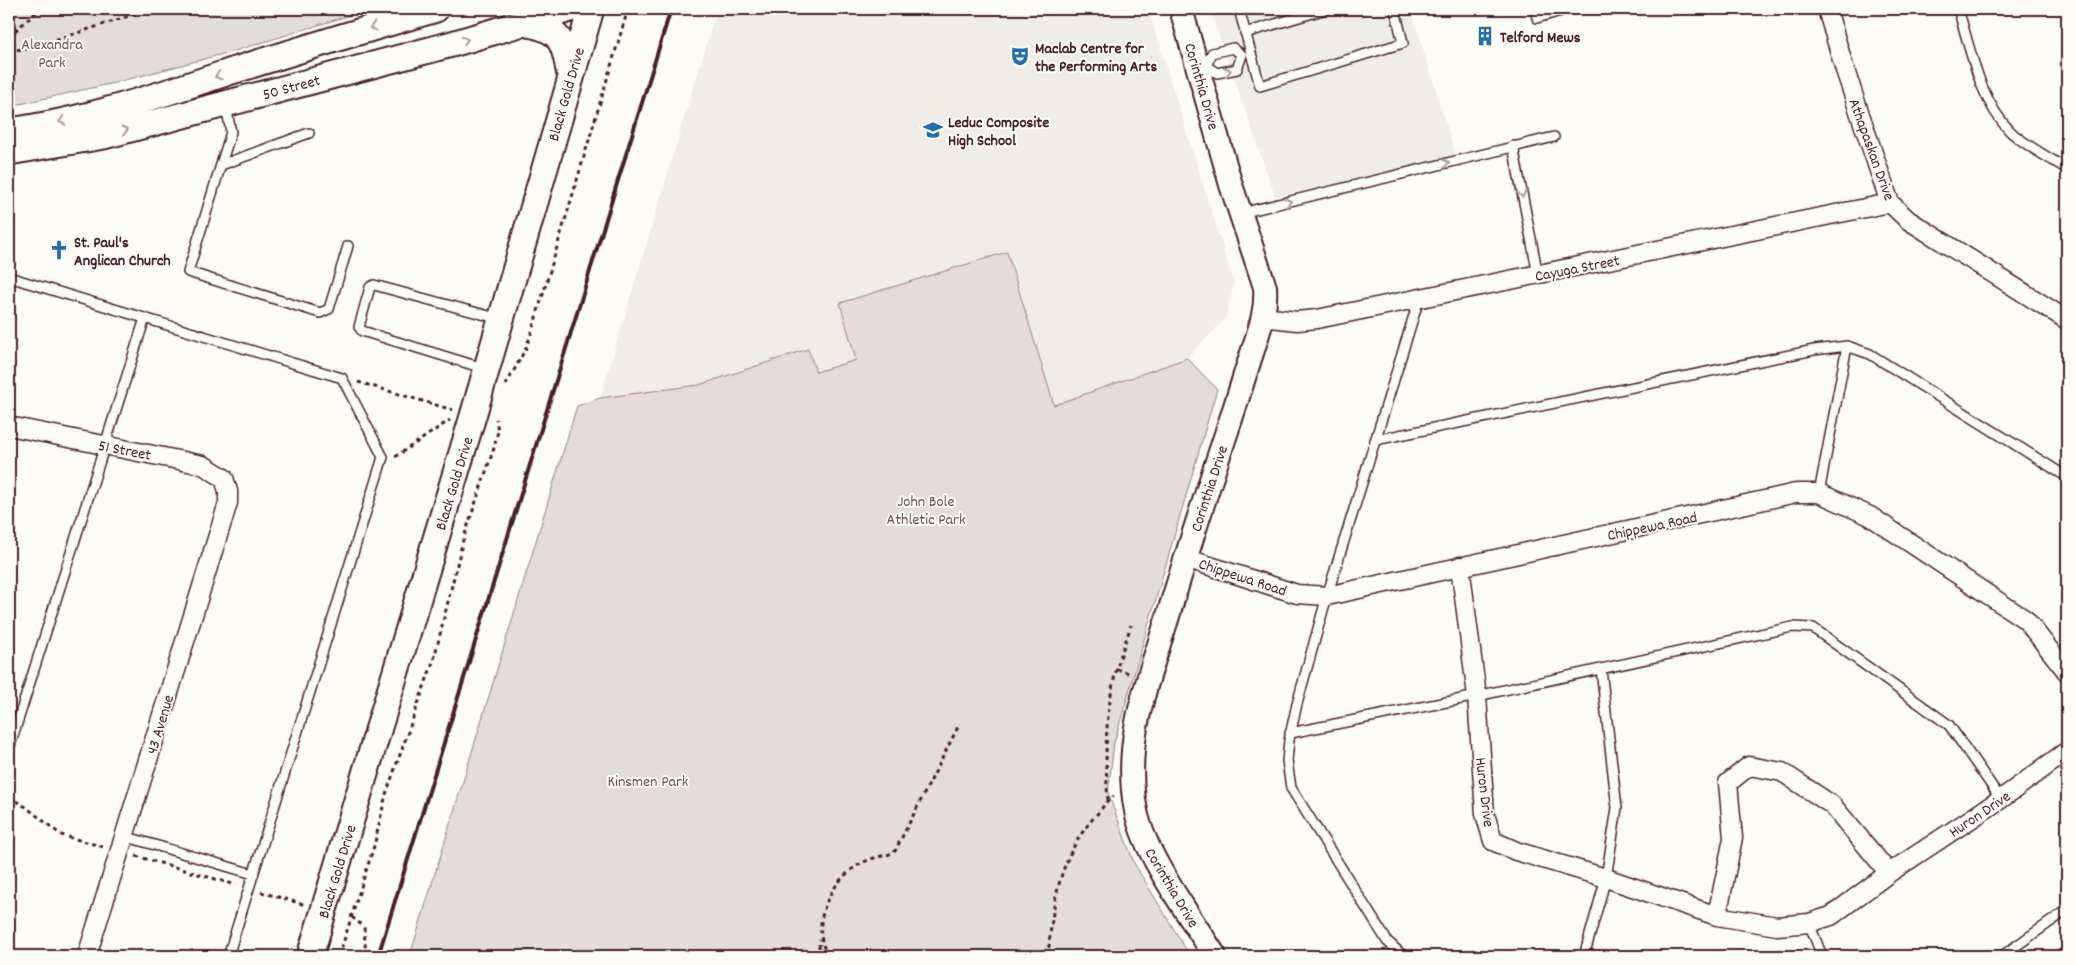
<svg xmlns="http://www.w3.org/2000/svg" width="2076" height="965" font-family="Dekko,sans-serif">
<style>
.built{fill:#f0ece8}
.green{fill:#e3dcda;stroke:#967e82}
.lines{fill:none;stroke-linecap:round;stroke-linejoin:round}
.service-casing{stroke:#4a1f2b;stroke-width:12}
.minor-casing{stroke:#4a1f2b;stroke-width:21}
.tertiary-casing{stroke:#4a1f2b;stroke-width:26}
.secondary-casing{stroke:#4a1f2b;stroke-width:29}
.path{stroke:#4a1f2b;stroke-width:3;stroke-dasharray:4 4;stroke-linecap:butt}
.service{stroke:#fdfcf7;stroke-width:9}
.minor{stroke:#fdfcf7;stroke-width:18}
.tertiary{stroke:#fdfcf7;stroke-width:22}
.secondary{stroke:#fdfcf7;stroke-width:25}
.rail{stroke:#4a1f2b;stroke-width:4}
.oneway{stroke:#ac999b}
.labels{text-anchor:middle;stroke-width:4;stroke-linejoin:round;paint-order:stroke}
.poi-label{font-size:16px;font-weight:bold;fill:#4a1f2b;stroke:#fdfcf7;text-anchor:start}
.park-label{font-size:16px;fill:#704e57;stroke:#fdfcf7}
.street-label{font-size:16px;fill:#4a1f2b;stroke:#fdfcf7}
</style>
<rect width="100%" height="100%" fill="#fdfcf7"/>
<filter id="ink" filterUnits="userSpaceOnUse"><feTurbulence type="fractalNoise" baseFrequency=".02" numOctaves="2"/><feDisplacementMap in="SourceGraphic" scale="10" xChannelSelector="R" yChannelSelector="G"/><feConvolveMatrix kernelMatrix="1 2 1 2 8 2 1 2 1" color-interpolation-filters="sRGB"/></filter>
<g filter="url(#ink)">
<path class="built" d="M717,9H1148L1234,283L1226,318L1187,358L1054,405L1007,252L840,304L856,360L816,372L808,349L699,385L600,398Z
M1210,9H1411L1457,160L1275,196Z"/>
<path class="green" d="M9,9H370L238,50L114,83L20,104H9Z
M1007,252L1054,405L1187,358L1217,389L1114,743L1108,793L1134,863L1190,956H410L577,406L600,398L699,385L808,349L816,372L856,360L840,303Z"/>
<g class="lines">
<defs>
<path id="service" d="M1239,9L1260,86L1403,43L1395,9
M1535,9L1537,18L1568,9
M1958,9C1971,50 1979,99 2010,131C2023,144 2051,159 2067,169
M1245,33L1326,9
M1206,66L1212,53L1233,48L1242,55
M1200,68L1206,66L1217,73L1237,69L1242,55
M226,106L231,132L188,272L320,313L329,309L348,246
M1513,146L1538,275
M221,165L309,133
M1241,213L1554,137
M9,277L342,378L383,457L228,956
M486,369L362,331L359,327L370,287L374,285L500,319
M1375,440L1814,350L1847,346L1870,354L2067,477
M1819,493L1847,346
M1290,733L1477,696L1792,627L1813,628L1949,725L2001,799
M9,749L145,318
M124,836L253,874
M1809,923L1822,956
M1407,956L1401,954L1387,941L1291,788L1287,761L1289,740L1297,704L1327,596L1419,299
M1584,956L1606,878L1617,808L1601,669
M2002,956L2067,910"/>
<path id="minor" d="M1827,9L1845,70L1890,203L1908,220L2067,320
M1263,317L1297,321L1317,319L1890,203
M9,426L203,465L224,478L228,491V503L87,956
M1185,558L1297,594L1327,596L1796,493H1819L1870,516L2026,620L2067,672
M1460,566L1477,696L1485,814L1493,841L1516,851L1606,878L1717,916L1777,926L1809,923L1831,916L1889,873L2001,799L2067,751
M1717,916L1733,838L1728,783L1749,766L1782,772L1832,805L1889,873"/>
<path id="tertiary" d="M1181,9L1231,185L1265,287C1267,310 1259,331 1252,353C1244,377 1237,401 1229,425C1208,488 1187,552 1168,616C1148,681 1122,741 1136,811C1145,856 1190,916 1215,956"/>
<path id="secondary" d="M522,23C561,29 563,39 570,75
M9,131C84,121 157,96 229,72C298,50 367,29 436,9
M9,152L104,136L452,44L570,9
M310,956L473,416L591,9"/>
</defs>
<use href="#service" class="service-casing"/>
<use href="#minor" class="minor-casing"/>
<use href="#tertiary" class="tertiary-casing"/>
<use href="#secondary" class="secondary-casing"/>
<path class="path" d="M9,36L40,9
M9,50L29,49L150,9
M358,382L453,410
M506,385L526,348L532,331L628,9
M395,457L450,420
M1117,669L1131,674
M9,797L26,807L61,835L104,847
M1108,800C1105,763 1105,725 1112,689C1116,667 1124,646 1131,625
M136,856L236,885
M261,892L306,905
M352,917L364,927L366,956
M339,956L374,846L386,794L434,659L463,540L494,448L498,431L496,419
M818,956L820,939
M828,956C809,924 830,881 860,864C870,858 883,856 894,853L958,727
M1048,956C1053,901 1059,855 1098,813C1103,807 1108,800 1114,796"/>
<use href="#service" class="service"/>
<use href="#minor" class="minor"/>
<use href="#tertiary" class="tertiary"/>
<use href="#secondary" class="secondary"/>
<path class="rail" d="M378,956L671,9"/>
</g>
<defs><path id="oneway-chevron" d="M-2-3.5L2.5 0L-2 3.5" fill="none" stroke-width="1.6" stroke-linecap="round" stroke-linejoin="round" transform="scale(1.25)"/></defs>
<g class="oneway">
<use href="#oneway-chevron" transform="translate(373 27) rotate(164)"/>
<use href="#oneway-chevron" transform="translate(465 40) rotate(-17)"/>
<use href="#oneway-chevron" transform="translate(1228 71) rotate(-12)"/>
<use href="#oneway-chevron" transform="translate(218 76) rotate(162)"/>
<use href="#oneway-chevron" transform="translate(62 121) rotate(166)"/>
<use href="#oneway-chevron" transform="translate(125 130) rotate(-15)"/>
<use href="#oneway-chevron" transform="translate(1446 163) rotate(-14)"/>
<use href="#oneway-chevron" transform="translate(1522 194) rotate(79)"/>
<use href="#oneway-chevron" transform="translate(1288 202) rotate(-14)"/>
</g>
</g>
<defs>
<symbol id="building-bare" viewBox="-9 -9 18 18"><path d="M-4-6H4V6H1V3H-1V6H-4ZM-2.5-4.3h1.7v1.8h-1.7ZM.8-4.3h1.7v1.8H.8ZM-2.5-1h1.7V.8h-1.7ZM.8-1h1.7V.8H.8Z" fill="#1f6fb2" stroke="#fdfcf7" stroke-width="2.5" paint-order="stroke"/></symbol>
<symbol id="theatre-bare" viewBox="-9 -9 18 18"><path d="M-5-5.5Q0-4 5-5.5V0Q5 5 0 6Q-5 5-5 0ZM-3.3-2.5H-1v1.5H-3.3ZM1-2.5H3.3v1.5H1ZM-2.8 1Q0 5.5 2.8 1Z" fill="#1f6fb2" stroke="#fdfcf7" stroke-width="2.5" paint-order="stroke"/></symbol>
<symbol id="school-bare" viewBox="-9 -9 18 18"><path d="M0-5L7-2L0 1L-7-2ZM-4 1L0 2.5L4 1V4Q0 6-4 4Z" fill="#1f6fb2" stroke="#fdfcf7" stroke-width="2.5" paint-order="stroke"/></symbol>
<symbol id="church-bare" viewBox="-9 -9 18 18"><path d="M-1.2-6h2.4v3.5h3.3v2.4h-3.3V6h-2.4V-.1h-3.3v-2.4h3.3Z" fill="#1f6fb2" stroke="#fdfcf7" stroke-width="2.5" paint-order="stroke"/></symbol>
</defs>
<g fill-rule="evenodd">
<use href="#building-bare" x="1471" y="22" width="28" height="28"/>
<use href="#theatre-bare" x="1006" y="42" width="28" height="28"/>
<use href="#school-bare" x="919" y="116" width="28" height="28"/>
<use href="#church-bare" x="45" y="236" width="28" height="28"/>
</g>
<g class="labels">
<g class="poi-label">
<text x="1500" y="42">Telford Mews</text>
<text x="1035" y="53">Maclab Centre for<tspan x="1035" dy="18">the Performing Arts</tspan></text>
<text x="948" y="127">Leduc Composite<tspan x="948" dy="18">High School</tspan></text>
<text x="74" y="247">St. Paul's<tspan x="74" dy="18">Anglican Church</tspan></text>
</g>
<g class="park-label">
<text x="52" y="49">Alexandra<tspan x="52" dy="18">Park</tspan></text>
<text x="926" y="506">John Bole<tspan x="926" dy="18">Athletic Park</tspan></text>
<text x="648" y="786">Kinsmen Park</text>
</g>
<g class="street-label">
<text transform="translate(291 86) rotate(-15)" y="6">50 Street</text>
<text transform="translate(1203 86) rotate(74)" y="6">Corinthia Drive</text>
<text transform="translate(565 94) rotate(-74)" y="6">Black Gold Drive</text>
<text transform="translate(1873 149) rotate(70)" y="6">Athapaskan Drive</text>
<text transform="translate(1577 267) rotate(-11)" y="6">Cayuga Street</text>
<text transform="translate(125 449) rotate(11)" y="6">51 Street</text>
<text transform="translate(453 483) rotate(-73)" y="6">Black Gold Drive</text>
<text transform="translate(1208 488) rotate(-72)" y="6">Corinthia Drive</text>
<text transform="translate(1652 525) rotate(-12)" y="6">Chippewa Road</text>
<text transform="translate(1243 576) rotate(18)" y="6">Chippewa Road</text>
<text transform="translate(159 724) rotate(-73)" y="6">43 Avenue</text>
<text transform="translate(1486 792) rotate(83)" y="6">Huron Drive</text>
<text transform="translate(1979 813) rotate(-34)" y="6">Huron Drive</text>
<text transform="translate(336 871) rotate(-73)" y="6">Black Gold Drive</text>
<text transform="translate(1173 887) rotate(59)" y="6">Corinthia Drive</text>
</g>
</g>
<rect width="2076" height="965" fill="none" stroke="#fdfcf7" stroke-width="30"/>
<rect x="15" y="15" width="2046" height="935" fill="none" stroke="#4a1f2b" stroke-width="2" filter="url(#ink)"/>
</svg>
